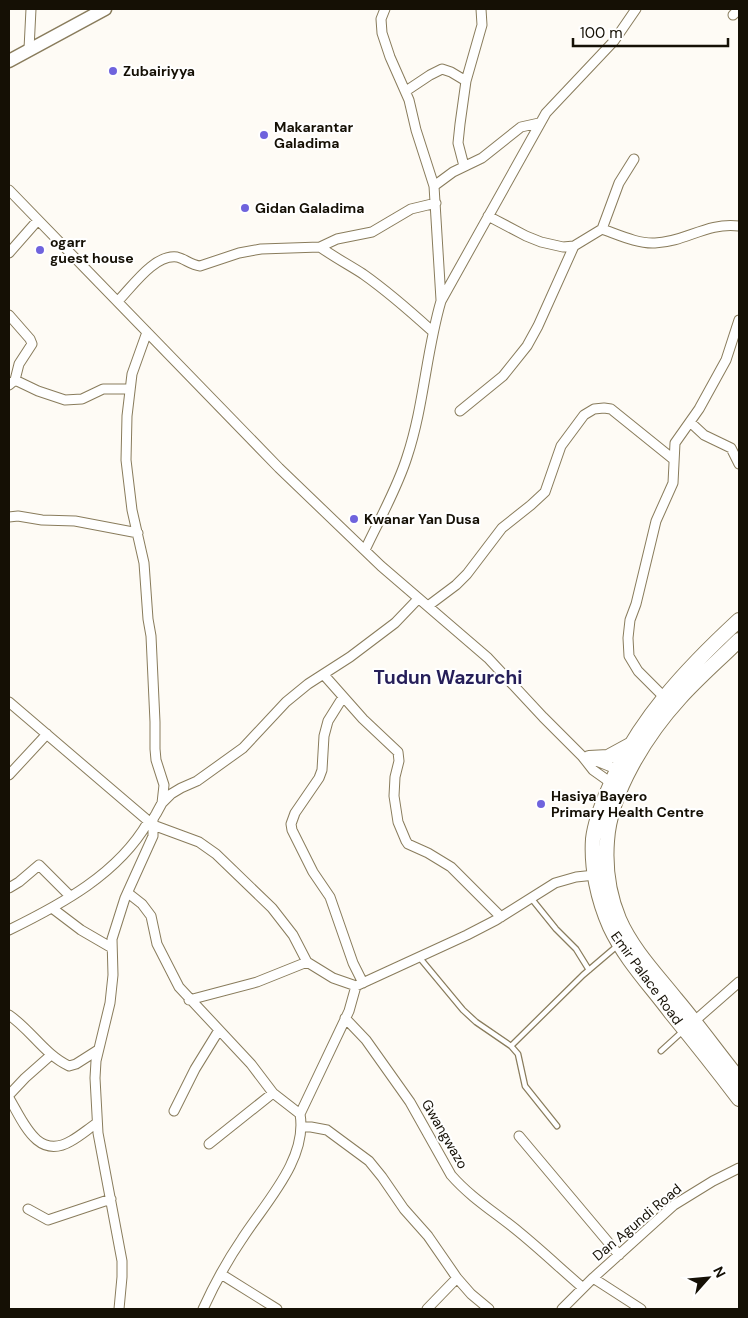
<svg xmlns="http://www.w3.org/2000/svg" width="748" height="1318" font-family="'DM Sans',sans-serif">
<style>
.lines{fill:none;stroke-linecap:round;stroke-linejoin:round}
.service-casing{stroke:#897c5c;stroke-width:7}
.minor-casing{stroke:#897c5c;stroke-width:11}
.secondary-casing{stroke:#897c5c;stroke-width:15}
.primary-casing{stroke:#897c5c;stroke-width:16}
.service{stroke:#fff;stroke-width:4.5}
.minor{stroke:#fff;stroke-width:9}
.secondary{stroke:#fff;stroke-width:12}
.primary{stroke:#fff;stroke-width:14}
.poi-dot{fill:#6f63dd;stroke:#fff;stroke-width:2}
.labels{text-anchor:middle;stroke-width:4;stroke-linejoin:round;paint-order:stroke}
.poi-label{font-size:14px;font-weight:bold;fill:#151005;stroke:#fff;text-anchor:start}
.street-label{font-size:14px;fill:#151005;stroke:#fff}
.district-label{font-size:19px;font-weight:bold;fill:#261f59;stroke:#fff}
</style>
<rect width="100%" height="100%" fill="#fefbf5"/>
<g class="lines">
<defs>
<path id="service" d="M531,898L556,929L576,949L589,970
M419,957L463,1010L476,1022L511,1046L518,1054L525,1086L557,1126
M511,1046L583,975L617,946
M661,1051L684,1030"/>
<path id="minor" d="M385,9L381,19L382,33L390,57L409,100L416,130L434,186L441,300
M733,15L739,9
M29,49L31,9
M406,91L430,75L442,69L451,72L466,81
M464,166L458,143L460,124L466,81L482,25L481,9
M434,186L453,172L482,158L521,127L539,123
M9,190L279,468L381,566L488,658L543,717L582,756L593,770L614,785
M488,216L526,236L541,242L563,247L574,246L602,229L619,183L634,159
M602,229C619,235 638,244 655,243C686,242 706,222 739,226
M320,247C334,257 349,265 363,274C387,291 410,311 432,331
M9,253L38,220
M118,301C132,287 154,254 177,257C185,259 191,265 200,266L239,253L261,249L320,247L337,239L372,232L411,209L436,203
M9,315L30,339L32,344L19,364L15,380L9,385
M147,332L132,374L127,416L126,460L132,510L144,563L148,619L151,636L155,722V749L156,760L164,785L162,803
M15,380L38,391L65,400L82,399L103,389H130
M460,411L503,376L527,346L538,326L574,246
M690,422L704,435L731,448L739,464
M9,517L18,516L42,520L75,521L138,533
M365,550C379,520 397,489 407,457C424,406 426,352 441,301L546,113L614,41L636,9
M428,606L456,585L467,574L502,528L531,505L545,492L561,446L584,415L594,409L604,408L611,409L673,459
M324,675L363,719L398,752L399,761L395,777L394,796L398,822L406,841L408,844L428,853L451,867L501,917
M343,697L328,721L324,736L322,770L319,778L295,813L291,824L292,830L313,872L330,897L353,963L363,983
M664,697L638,671L629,656L628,638L630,620L636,604L656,521L673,483L675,443L699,409L726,360L739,320
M9,702L153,825L199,842L216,854L272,908L293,935L307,962L333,978L356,986
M594,760L621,771
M9,775L47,734
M9,888L19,882L39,865L70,896
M128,893L142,904L151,916L157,944L179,987L251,1064L273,1093L300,1114
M52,908L81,930L112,948
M9,930C62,904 118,874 148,822
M189,1000L257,982L307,962
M9,1015C31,1030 45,1055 69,1066L76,1064L98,1050
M345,1018L366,1040L410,1102L451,1175C471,1198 496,1213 519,1232C541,1250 561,1269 583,1288
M690,1025L739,982
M9,1095L25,1078L51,1055
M9,1098C23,1121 37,1161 71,1141C80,1136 88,1129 97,1123
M174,1111L195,1069L219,1030
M302,1127H311L327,1130L369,1161L382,1177L404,1209L428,1236L457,1278L471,1294L489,1309
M519,1136L619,1255
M209,1144L273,1093
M28,1209L48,1220L111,1199
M221,1274L277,1309
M593,1278L641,1309
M119,1309L122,1277V1261L98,1133L95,1078L96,1061L110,1003L113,975L112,939L125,898L153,836V819L156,814L162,803L171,794L181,788L197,781L243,748L286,702L308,684L350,657L395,623L418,599
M203,1309C214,1285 227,1261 242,1239C265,1203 308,1159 300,1114L349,1011L356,986L467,935L496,920L555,883L576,877L595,875
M427,1309L457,1278
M562,1309L593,1278L674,1205L713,1181L739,1168"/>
<path id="secondary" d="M9,61L105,9"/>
<path id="primary" d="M739,620C686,669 637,721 609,788C602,804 595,821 593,839C591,868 598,900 610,927C625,959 650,985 671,1013C694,1041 717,1070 739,1099
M739,640C720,659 698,678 680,698C647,734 610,792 607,841C605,867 609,895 619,919C632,949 656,974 676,999C698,1025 718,1053 739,1079
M589,758L608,757L630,745"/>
</defs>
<use href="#service" class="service-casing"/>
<use href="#minor" class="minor-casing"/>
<use href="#secondary" class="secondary-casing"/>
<use href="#primary" class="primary-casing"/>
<use href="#service" class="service"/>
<use href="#minor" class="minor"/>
<use href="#secondary" class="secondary"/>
<use href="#primary" class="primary"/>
</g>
<g class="poi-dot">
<circle cx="113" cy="71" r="5"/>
<circle cx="264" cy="135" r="5"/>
<circle cx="245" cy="208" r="5"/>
<circle cx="40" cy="250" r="5"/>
<circle cx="354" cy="519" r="5"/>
<circle cx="541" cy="804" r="5"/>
</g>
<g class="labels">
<g class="poi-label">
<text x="123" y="76">Zubairiyya</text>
<text x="274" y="132">Makarantar<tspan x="274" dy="16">Galadima</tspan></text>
<text x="255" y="213">Gidan Galadima</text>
<text x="50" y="247">ogarr<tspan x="50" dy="16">guest house</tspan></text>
<text x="364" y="524">Kwanar Yan Dusa</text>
<text x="551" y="801">Hasiya Bayero<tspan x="551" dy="16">Primary Health Centre</tspan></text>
</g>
<g class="street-label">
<text transform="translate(647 978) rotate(54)" y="5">Emir Palace Road</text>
<text transform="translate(445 1134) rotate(60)" y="5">Gwangwazo</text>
<text transform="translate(637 1222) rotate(-40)" y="5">Dan Agundi Road</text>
</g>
<g class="district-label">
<text x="448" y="684">Tudun Wazurchi</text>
</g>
</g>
<rect width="748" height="1318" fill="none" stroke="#151005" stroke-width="20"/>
<g transform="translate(708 1278) rotate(63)" stroke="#ffffff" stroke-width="4" paint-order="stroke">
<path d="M0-4L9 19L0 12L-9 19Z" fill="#151005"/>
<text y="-8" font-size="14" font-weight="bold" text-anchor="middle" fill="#151005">N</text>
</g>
<path d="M573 38v8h155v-8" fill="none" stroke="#151005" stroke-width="2.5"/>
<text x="580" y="38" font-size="15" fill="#151005" stroke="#ffffff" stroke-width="4" paint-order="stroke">100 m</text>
</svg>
